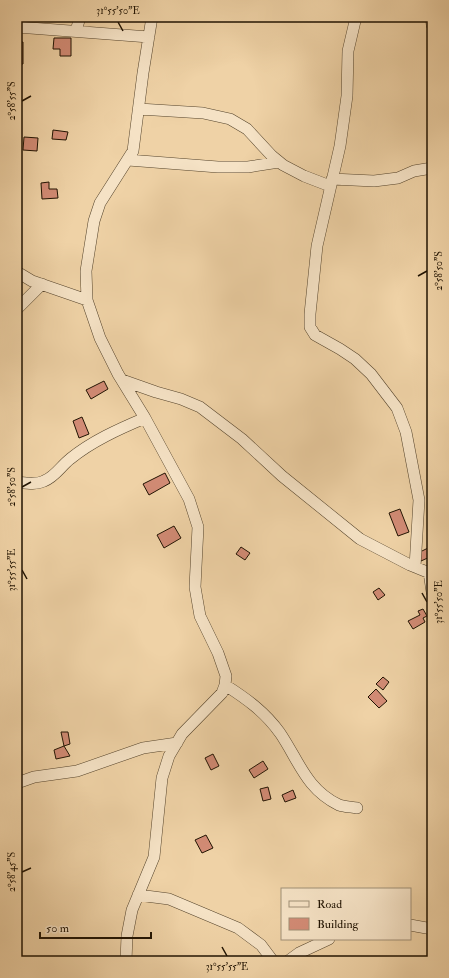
<svg xmlns="http://www.w3.org/2000/svg" width="449" height="978" font-family="'IM FELL Double Pica',serif">
<style>
.building{fill:#d28b75;stroke:#201302}
.lines{fill:none;stroke-linecap:round;stroke-linejoin:round}
.minor-casing{stroke:#54432b;stroke-width:12}
.minor{stroke:#f5e2c5;stroke-width:11}
.ticks{fill:none;stroke:#201302;stroke-width:1.5}
.neatline{fill:none;stroke:#201302;stroke-width:1.5}
.ticks-label{font-size:10px;text-anchor:middle;fill:#201302}
</style>
<rect width="100%" height="100%" fill="#efd2a6"/>
<filter id="stains"><feTurbulence type="fractalNoise" baseFrequency=".005" numOctaves="4"/><feColorMatrix values="0 0 0 0 .2 0 0 0 0 .09 0 0 0 0 .02 0 0 0 .5 -.17"/></filter>
<radialGradient id="worn" r=".72"><stop offset=".6" stop-color="#630" stop-opacity="0"/><stop offset="1" stop-color="#630" stop-opacity=".3"/></radialGradient>
<path class="building" d="M54,38H71V56H60V49H53Z
M17,42H23V64H17Z
M53,130L68,132L66,140L52,139Z
M24,137L38,138L37,151L23,150Z
M49,182V189H57L58,198L42,199L41,183Z
M104,381L108,389L91,399L86,390Z
M82,417L89,434L79,438L73,421Z
M165,473L170,483L149,495L143,484Z
M400,509L409,532L398,536L389,513Z
M174,526L181,538L164,548L157,535Z
M241,547L250,553L245,560L236,554Z
M430,547L432,556L421,561L418,553Z
M379,588L385,595L378,600L373,592Z
M423,609L427,616L423,618L425,622L413,629L408,621L420,615L418,611Z
M383,677L389,682L383,690L376,684Z
M376,689L387,701L379,708L368,697Z
M61,732H68L70,744L64,746Z
M64,746L70,756L56,759L54,750Z
M213,754L219,766L211,770L205,758Z
M263,761L268,769L254,778L249,770Z
M268,787L271,799L263,801L260,789Z
M293,790L296,798L285,802L282,795Z
M206,835L213,848L202,853L195,840Z"/>
<g class="lines">
<defs>
<path id="minor" d="M356,17L348,51L347,96L340,146L317,246L310,314V327L315,335L340,349L355,359L371,374L397,408L406,432L419,500L415,567
M431,17L432,25
M17,27L149,37
M76,31L80,17
M139,109L203,113L230,119L247,129L272,156L283,165L304,176L330,186
M128,160L218,167H248L279,162
M332,179L374,181L398,178L414,171L432,168
M17,272L32,281L87,300
M17,309L42,284
M122,380L156,392L181,399L200,407L242,439L282,476L360,539L410,565L432,574
M17,482C26,483 36,485 44,481C55,477 61,466 70,459C92,441 119,429 145,418
M429,572L432,592
M225,685C247,699 265,712 280,733C299,761 306,789 339,805C345,807 352,807 357,808
M17,783L34,777L77,771L143,748L177,743
M138,895L169,899L238,928L261,945L273,961
M410,925L432,929
M126,961L127,936L132,910L154,857L162,778L169,756L182,734L222,693L225,685L226,676L218,653L200,616L195,587L198,527L189,499L145,418L118,374L100,338L87,300L86,271L94,221L100,203L133,151L143,73L152,17
M288,961L299,953L329,939"/>
</defs>
<use href="#minor" class="minor-casing"/>
<use href="#minor" class="minor"/>
</g>
<path class="ticks" d="M118,22L123,31M22,101L31,96M418,276L427,271M22,487L31,482M22,570L27,579M422,593L427,602M22,872L31,868M222,947L227,956"/>
<rect width="449" height="978" fill="none" stroke="#efd2a6" stroke-width="44"/>
<rect x="281" y="888" width="130" height="52" fill="#f5e2c5" stroke="#a08f77"/>
<rect x="289" y="901" width="20" height="6" fill="#f5e2c5" stroke="#a08f77"/>
<text x="317" y="908" font-size="12" fill="#201302">Road</text>
<rect x="289" y="918" width="20" height="12" fill="#d28b75" stroke="#a08f77"/>
<text x="317" y="928" font-size="12" fill="#201302">Building</text>
<path d="M40 932v6h111v-6" fill="none" stroke="#201302" stroke-width="2"/>
<text x="46" y="932" font-size="12" fill="#201302" stroke="#f5e2c5" stroke-width="3" paint-order="stroke">50 m</text>
<rect x="22" y="22" width="405" height="934" class="neatline"/>
<g class="ticks-label">
<text x="118" y="14">31°55'50"E</text>
<text transform="translate(11 101) rotate(-90)" y="4">2°58'55"S</text>
<text transform="translate(438 271) rotate(-90)" y="4">2°58'50"S</text>
<text transform="translate(11 487) rotate(-90)" y="4">2°58'50"S</text>
<text transform="translate(11 570) rotate(-90)" y="4">31°55'55"E</text>
<text transform="translate(438 602) rotate(-90)" y="4">31°55'50"E</text>
<text transform="translate(11 872) rotate(-90)" y="4">2°58'45"S</text>
<text x="227" y="970">31°55'55"E</text>
</g>
<rect width="100%" height="100%" filter="url(#stains)"/>
<rect width="100%" height="100%" fill="url(#worn)"/>
</svg>
